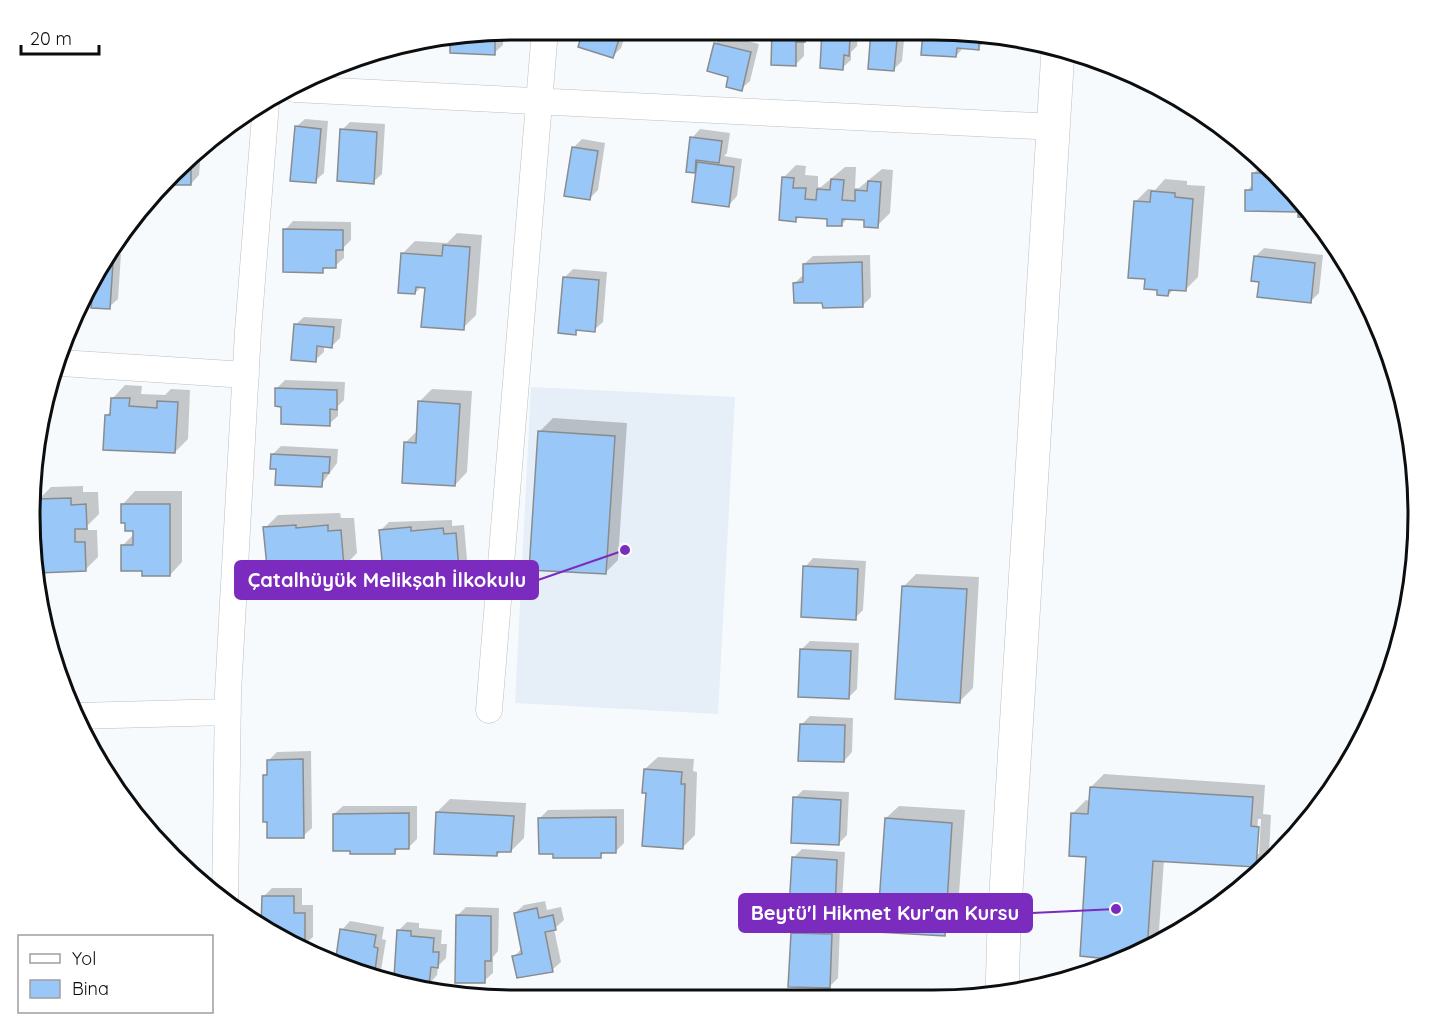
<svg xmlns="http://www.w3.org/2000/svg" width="1449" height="1031" font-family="Quicksand,sans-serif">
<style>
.built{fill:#e6eef7}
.shadow{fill:#0003;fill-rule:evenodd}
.building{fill:#99c7f7;stroke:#898c8f;stroke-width:1.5}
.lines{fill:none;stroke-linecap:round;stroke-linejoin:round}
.street-casing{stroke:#bcbfc2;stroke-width:27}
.secondary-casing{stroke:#bcbfc2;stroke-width:34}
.street{stroke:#fff;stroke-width:26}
.secondary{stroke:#fff;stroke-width:33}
.rim{fill:none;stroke:#0c0d0e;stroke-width:3}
.leader{fill:none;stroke:#7b2cbf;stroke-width:2}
.callout-dot{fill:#7b2cbf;stroke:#fff;stroke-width:2}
.callout{fill:#7b2cbf;stroke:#7b2cbf;stroke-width:2}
.callout-label{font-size:20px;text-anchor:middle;font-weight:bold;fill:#fff}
</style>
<rect width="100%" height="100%" fill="#f7fafd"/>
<path class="built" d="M531,387L735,397L718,714L515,703Z"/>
<path class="shadow" d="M585,30H627L621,48L613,56Z
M773,30H813L804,41V56L795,65Z
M824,30H858L857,46L851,52V60L842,68Z
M873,30H905L902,61L893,70Z
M924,30H934L991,36L978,48L964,47L956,56L923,54Z
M507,31L503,35V45L494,53L452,52V38Z
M724,35L759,44L750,81L741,89L730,76L715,44Z
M305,119L328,121L324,173L315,181L296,127Z
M350,122L385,124L382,174L373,182L342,130Z
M700,129L730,133L727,153L724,156L742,159L737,196L729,205L697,172L688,171L692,138Z
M582,139L605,143L598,190L590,198L573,148Z
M201,151L199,175L191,184H164Z
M796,165L806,166L805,175L818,176V187H821L845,167H856L855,188H859L882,169L893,170L890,213L877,226L866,219L848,218L841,225L829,218L800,216L796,220L783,178Z
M1262,165L1299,196L1313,216L1247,191L1253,184L1254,173Z
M1165,179L1187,181V185L1205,186L1198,277L1186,289H1174L1168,295L1146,278L1135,202L1148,189L1155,190Z
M293,221L351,222V240L344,247V258L335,266H327L322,271L285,230Z
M457,233L482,235L476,315L463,328L426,286H422L415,293L402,254L415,241L447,243Z
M1264,248L1323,255L1319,293L1311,301L1260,281L1255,257Z
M112,254H121L118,299L109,307L94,299L82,298Z
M870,255L871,297L862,306L824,301L795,283L803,275L804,264L813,256Z
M573,269L607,272L603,322L594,330L579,329L575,333L565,277Z
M304,317L342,319L340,338L332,346H324V352L315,360L295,325Z
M285,380L345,382L344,400L338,406V416L329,424L282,405L276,389Z
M125,385L142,386L141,394L165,395L171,389L190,390L188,439L175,452L106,416L112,410L113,398Z
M432,389L472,391L467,472L455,485L405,443L418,430L419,402Z
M553,418L627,423L618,560L605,573L540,431Z
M281,446L338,449L337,463L321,485L277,468L272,455Z
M83,486V492H98L99,514L87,526L88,530H97L98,557L85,570L38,500L51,487Z
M135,491H182V562L170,575L143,569L123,545L135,533L123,504Z
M340,513L341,518H354L357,553L344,566L317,562L265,528L278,515Z
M452,520V526L464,525L467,560L459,569L432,564L381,530L389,522Z
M813,558L866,561L863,610L855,618L805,567Z
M916,574L979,577L973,688L960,701L903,587Z
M810,641L859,643L857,689L849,697L801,650Z
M810,716L853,718L852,752L844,761L801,725Z
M311,751L312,828L303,836L264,776L269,771V760L277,752Z
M658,757L694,759L693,771L697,772L695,835L682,848L648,792L645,769Z
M1104,774L1265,785L1263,814L1271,815L1269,853L1256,866L1164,860L1158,944L1148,951L1119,960L1073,813L1086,800L1090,801L1091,787ZM1258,819H1261L1259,854H1256Z
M803,790L849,792L847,835L838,844L795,798Z
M450,799L526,803L524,838L511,851H501L497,855L437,812Z
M343,806H417V839L409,847L399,848L395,852L334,814Z
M899,806L965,810L957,922L944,934L886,818Z
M624,809V843L615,852H605L600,856L540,818L548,810Z
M802,849L845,852L842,902L834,910L793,858Z
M272,888H302V905H313V937L302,946V951L263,927V897Z
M545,901L547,910L561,907L564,920L554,929L561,962L552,970L514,957L522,948L515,913L524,905Z
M466,907L499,908L498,951L493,957V973L484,981L457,916Z
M350,921L384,927L382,939L386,940L381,970L373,978L336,964L342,930Z
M407,922L419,923V928L442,930L441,944H447L446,958L438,966L437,975L429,984L398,931Z
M801,925L840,926L838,978L829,987L792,933Z"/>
<path class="building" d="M583,30H622L613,58L578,47Z
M772,30H806L805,42H796V66L771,65Z
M822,30H845V38H850L849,56L844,55L843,70L820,68Z
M871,30H898L894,71L868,69Z
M923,30L979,35V50L957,48L956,57L921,55Z
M504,32V36H495V55L450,53V39Z
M714,43L751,52L742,91L726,87L728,77L707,71Z
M295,126L321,129L316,183L290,181Z
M340,129L377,132L374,184L337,181Z
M690,137L722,141L719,163L696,160L695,173L686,172Z
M572,147L598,151L590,200L564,196Z
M191,159V185H162Z
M697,162L734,167L729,207L692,202Z
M1252,173H1271L1299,196L1315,218L1298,217V212L1245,211V190H1252Z
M782,177L794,178L793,188H806L805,199L816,200L817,189L830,190L831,179L844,180L842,200L855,201V190L867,191L868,181L881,182L878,228L864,227V220L842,219V226H827V219L796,217V222L779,220Z
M1151,191L1175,193V197L1193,199L1186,291L1169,290L1168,296L1157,295V290L1144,289L1145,279L1128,278L1134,201L1150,202Z
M283,229L343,230V250H336V268H323V273L283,272Z
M443,245L470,247L464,330L421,327L425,288L416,287L415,294L398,293L401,253L442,256Z
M1254,256L1315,263L1311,303L1257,297L1259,282L1251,281Z
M106,262H113L110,309L91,308L92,300H81Z
M862,262L863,307L823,308L822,303H794L793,283L803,282V264Z
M563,277L599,280L595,332L576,330V335L558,333Z
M294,324L334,327L332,348L317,346L316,362L291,360Z
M275,388L337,390V410L330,409V426L281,424V407L275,406Z
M111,398H130L129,406L157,408V401L178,402L175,453L103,450L105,415H110Z
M418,401L460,404L455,486L402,483L404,442L416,443Z
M538,431L615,436L606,574L529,570Z
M271,454L330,457L329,473H323L322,487L275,485L276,469H270Z
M71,498V505L86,504L87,529H75V542H85L86,571L39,573L37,499Z
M121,504H170V576H142V571H121V545H133V531H125V523H121Z
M296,525V528L328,525V531L341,530L344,567L316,570V563L267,567L263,527Z
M411,527V531L443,528L444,534L456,533L459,570L431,573L430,566L383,570L379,530Z
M803,566L858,569L856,620L801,617Z
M902,586L967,589L960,703L895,699Z
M800,649L851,651L849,699L798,697Z
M800,724L845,725L844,762L798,761Z
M303,759L304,838H267V822H263V775H267V760Z
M644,769L682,772L681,784H685L683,849L642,846L646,793H642Z
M1090,787L1253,797L1251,826L1259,827L1256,867L1153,861L1147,951L1118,960L1080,956L1086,857L1069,856L1071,813L1088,814Z
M793,797L841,800L839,845L791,843Z
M436,812L514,816L511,852H497V856L434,854Z
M409,813V849H395V854H350V851H333V814Z
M616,817V853H601V858H553V854H539L538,818Z
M885,818L952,823L945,936L877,932Z
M792,857L837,860L835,912L789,909Z
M262,896H294V913H305V947H295L261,926Z
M537,908L539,918L553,915L556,930L545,932L553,972L517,978L512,956L522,954L514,913Z
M456,915L491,916V961H485V983H455Z
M340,929L376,935L374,947L378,948L374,978L335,964Z
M397,930L411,931V936L434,938L433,952H439L438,968L431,967L429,985L407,984V978L394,977Z
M791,933L832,934L830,988L788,987Z"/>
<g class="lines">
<defs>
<path id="street" d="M295,89L1054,127
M61,363L246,375
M489,710L545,30
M76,716L228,712
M225,904L228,693L248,331L266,103"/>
<path id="secondary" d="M1002,995L1004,924L1058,51"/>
</defs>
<use href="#street" class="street-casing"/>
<use href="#secondary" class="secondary-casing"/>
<use href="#street" class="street"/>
<use href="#secondary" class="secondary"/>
</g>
<path d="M0 0H1449V1031H0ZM515 40H933A475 475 0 0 1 1408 515V515A475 475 0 0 1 933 990H515A475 475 0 0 1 40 515V515A475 475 0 0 1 515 40Z" fill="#fff" fill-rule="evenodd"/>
<path class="rim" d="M515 40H933A475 475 0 0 1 1408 515V515A475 475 0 0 1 933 990H515A475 475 0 0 1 40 515V515A475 475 0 0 1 515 40Z"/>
<path class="leader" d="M625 550L538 580M1116 909L1032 913"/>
<g class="callout-dot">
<circle cx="625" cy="550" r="6"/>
<circle cx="1116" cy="909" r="6"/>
</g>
<g class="callout">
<rect x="235" y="561" width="303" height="38" rx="6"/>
<rect x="739" y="894" width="293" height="38" rx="6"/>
</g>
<g class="callout-label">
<text x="387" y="587">Çatalhüyük Melikşah İlkokulu</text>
<text x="885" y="920">Beytü'l Hikmet Kur'an Kursu</text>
</g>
<rect x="18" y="935" width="195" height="78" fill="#ffffff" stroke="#9e9e9f" stroke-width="1.5"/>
<rect x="30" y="954" width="30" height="9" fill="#ffffff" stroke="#9e9e9f" stroke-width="1.5"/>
<text x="72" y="965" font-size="18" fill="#0c0d0e">Yol</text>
<rect x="30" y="980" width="30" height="18" fill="#99c7f7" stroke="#9e9e9f" stroke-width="1.5"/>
<text x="72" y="995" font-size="18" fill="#0c0d0e">Bina</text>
<path d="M21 45v9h78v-9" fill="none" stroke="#0c0d0e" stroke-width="3"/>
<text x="30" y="45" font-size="18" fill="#0c0d0e" stroke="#ffffff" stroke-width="4.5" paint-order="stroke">20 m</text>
</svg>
